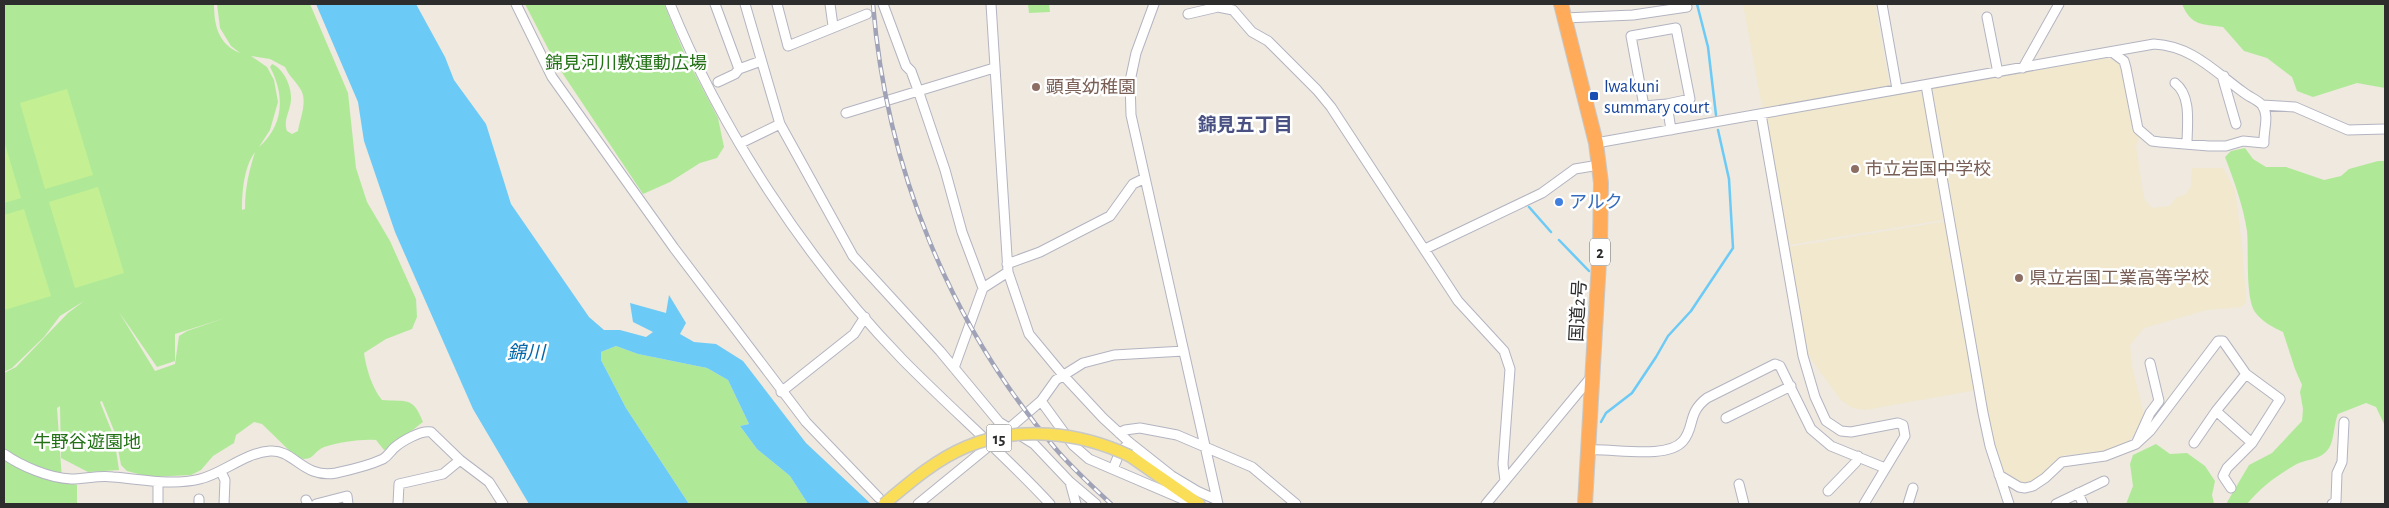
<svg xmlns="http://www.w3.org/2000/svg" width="2389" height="508" font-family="'Alegreya Sans','Noto Sans JP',sans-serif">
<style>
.education{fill:#f1e8cd}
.green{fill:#afe998;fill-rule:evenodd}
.pitch{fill:#c4f093}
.water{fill:#6ccaf7}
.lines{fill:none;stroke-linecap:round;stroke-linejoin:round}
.stream{stroke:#6ccaf7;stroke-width:2.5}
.minor-casing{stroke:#b3b4c1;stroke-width:11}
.major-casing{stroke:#c8c8c8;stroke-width:14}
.highway-casing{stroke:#c8c8c8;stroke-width:16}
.minor{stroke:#fff;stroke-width:9}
.major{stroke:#fade58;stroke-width:11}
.highway{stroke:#ffab5a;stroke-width:14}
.rail-casing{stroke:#a0a3b8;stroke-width:4.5}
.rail{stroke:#fff;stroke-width:2.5;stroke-dasharray:8;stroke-linecap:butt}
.major-bridge-casing{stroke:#c8c8c8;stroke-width:14;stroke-linecap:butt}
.major-bridge{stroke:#fade58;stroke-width:11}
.education-dot{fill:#8d6e63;stroke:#fff;stroke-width:2}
.transit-dot{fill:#1a4fb4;stroke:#fff;stroke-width:2}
.shop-dot{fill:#3f7fe0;stroke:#fff;stroke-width:2}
.labels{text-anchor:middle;stroke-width:5;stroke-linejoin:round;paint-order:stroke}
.shield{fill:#fff;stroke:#6c6c6c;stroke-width:1}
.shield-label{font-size:16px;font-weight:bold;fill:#2d2d2d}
.park-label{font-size:18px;fill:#237116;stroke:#fff}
.transit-label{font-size:18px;fill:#164399;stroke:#fff;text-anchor:start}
.education-label{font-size:18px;fill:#785e54;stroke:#fff;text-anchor:start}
.shop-label{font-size:18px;fill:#366cbe;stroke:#fff;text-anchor:start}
.street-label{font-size:18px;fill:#2d2d2d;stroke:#fff}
.neighbourhood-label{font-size:19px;font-weight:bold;fill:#495082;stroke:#fff}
.water-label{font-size:19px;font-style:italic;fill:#0467aa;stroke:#fff}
</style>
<rect width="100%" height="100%" fill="#efe9df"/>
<path class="education" d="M1743,4H1875L1889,83V95L1918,90L1923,94L1943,220L1788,245L1765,107H1762Z
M2107,58L2118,62L2123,69L2134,132L2140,136L2136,146L2143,192L2145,200L2152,208L2170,206L2176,198L2186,194L2191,186L2192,168H2223L2235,190L2243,254L2246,302L2242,307L2207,310L2144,328L2130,345L2132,366L2144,415L2132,438L2122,446L2105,453L2063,455L2033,481L2024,484L2017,482L2004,472L1998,460L1982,389L1865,410L1852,408L1841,400L1808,355L1789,247L1953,220L1931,88Z"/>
<path class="green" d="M4,4H214C214,25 218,44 240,53L231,46L220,28L217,4H310L348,93L356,168L367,202L390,241L416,299L417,317L412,329L386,339L364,353C366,368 372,388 382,400C407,402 413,396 423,422C415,428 390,448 384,450L376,440C360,439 340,442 324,447C312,452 315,462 297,458L262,424L254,422L236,435L234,443L213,456L201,470L191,475L150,477L127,471L121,465L115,433L102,401L100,402L114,437L119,470L88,472L61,458L60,406L57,408L62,480L77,485V504H4V373L16,367L68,313L84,301L60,316L44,337L12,368L4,372ZM251,56L270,59L285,67C289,76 294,79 299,87C309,99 300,118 298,131L292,134L287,131C283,120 290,112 291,100C292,87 284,69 272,64L270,67C285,95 284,125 259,147L270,130L278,102L274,80L267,67ZM255,152C249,171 245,188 245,209L242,210C242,191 244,167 255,152ZM119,312L157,367L175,361V334L225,318L187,331L179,336L175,364L155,371Z
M525,4H664L686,57L718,118L724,147L717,158L700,163L670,182L643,194L555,62Z
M1028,4H1049L1050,12L1029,13Z
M2182,4H2385V88L2357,83L2313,97L2297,91L2292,77L2267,58L2244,51L2223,27C2202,24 2191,26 2182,4Z
M2245,148L2253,159L2266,167H2286L2324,180L2341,176L2349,169L2378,161H2385V426L2376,407L2366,403L2338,414C2334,423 2334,441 2329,448C2320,461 2308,458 2295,465C2276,476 2261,487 2247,504H2226L2249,465L2272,453L2302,421L2303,409L2300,392L2302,385L2295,369L2283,332C2274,328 2261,321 2255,312C2245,297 2249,250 2247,231C2243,205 2234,181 2225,157L2231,151Z
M616,346L638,354L707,368L728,380L749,424L740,426L757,449L790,476L808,504H689L626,408L601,360V352Z
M2156,444L2170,454L2187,453L2205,466L2215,481L2212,495L2214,504H2126L2133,486L2130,464L2133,455Z"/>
<path class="pitch" d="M67,89L93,175L45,189L20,103Z
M4,141L21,198L4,203Z
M98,187L124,273L75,288L49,202Z
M24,209L51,296L4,310V215Z"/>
<path class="water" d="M316,4H416L445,57L454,80L486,124L511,204L589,317L604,330H620L646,337L653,332L633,322L630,303L666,313L669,295L686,323L680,334L694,342L716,344L743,361L806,443L871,504H808L790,476L757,449L740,426L749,424L728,380L707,368L638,354L616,346L601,352V360L626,408L689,504H529L473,409L395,232L364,141L358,102Z"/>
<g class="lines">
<path class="stream" d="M1697,4L1708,47L1716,115
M1529,207L1551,232
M1559,240L1589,271
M1601,422L1606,413L1632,393L1656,357L1668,336L1691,311L1733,248L1729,179L1718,130"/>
<defs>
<path id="minor" d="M516,4L552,77L674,248L806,422L879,498
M670,4C721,130 807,261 902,359C950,408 1003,453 1050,504
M715,4L739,69L761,61
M745,4L780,124L853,256L940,351L999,422L1034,444L1070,482L1096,504
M777,4L788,46L867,14
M830,4L833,26
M883,4L906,66L911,71L918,90L945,170L962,232L983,288
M991,4L1008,272L1029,334L1063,375L1103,418L1129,442L1172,476L1197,491L1217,500
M1154,4L1136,53L1130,81L1131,115L1218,504
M1882,4L1897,89
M1188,14L1218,7L1233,10L1252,32L1268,41L1317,90L1331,107L1458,301L1504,351L1510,369L1503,464L1505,481
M1987,17L1998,73
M1565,18L1633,15L1687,7
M2023,68L2059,4
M2224,76L2223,79L2236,124
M718,82L735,74L739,69
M2175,83C2192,96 2187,125 2187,144
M1926,85L1983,413L1990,446L2009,504
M1667,104L1690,99L1676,28L1631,36L1644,106L1667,104L1671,130
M2262,105L2295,107L2348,130L2385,129
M846,113L994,68
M1761,114L1803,356L1815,397L1826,421L1841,431L1851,432L1898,423L1903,425L1905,436L1864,504
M741,143L780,124
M1596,143L2154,44C2192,46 2214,71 2243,92C2249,97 2258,100 2262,105C2270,116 2263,131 2264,143L2243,141L2226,146H2209L2160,142L2152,141L2138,129L2126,68L2124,61L2112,52
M1425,249L1542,193L1575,169L1599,165
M1007,264L1040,252L1110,216L1133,184L1145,178
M954,368L983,288L1008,272
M781,392L854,334L865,317
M1041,401L1073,445L1089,459L1194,504
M2216,411L2246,374
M1726,418L1791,386
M1005,432L1041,401L1056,380L1083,363L1114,355L1184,351
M1119,433L1125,430L1140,428L1177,435L1252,467L1296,504
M2194,443L2216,411L2252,443
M2136,444L2150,431L2218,341H2223L2246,374L2280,399L2252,443L2227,468L2223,476L2231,488
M1589,450C1612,448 1667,460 1683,441C1695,427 1687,413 1707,398L1775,364L1780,366L1811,429L1831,446L1885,468
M4,454C21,466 49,478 71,479C85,479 99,475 113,477C141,479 171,486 200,479C224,473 244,453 270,451C294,449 303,479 336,473C350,470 370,465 383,459C388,456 390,452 394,448C402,441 421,430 431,432L460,460L489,482L503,504
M1113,469L1119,454L1125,447
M221,472L225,480L224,504
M1999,475L2019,487L2025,488L2033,486L2045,478L2062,462L2105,456L2136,444L2150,413L2159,401L2150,363
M1070,482L1076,504
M1739,484L1744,504
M1828,491L1856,462L1858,456
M2078,493L2083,504
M306,500L308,504
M158,504V482
M199,504V499
M316,504L347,496L348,504
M398,504L399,484L443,474L460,460
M918,504L995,441
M1486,504L1592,376
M1908,504L1913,488
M2056,504L2104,481
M2332,504L2336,501L2337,473L2342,462L2344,422"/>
<path id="major" d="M1130,456L1199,504"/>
<path id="highway" d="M1561,4L1596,143L1601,183L1600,244L1585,504"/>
</defs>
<use href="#minor" class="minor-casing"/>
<use href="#major" class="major-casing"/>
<use href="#highway" class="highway-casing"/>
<use href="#minor" class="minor"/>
<use href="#major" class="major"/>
<use href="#highway" class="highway"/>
<defs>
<path id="rail" d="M873,4C886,167 949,323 1055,448C1072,468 1092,486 1111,504"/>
</defs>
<use href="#rail" class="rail-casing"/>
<use href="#rail" class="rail"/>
<defs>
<path id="major-bridge" d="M884,504C909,483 935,460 966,447C1018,425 1080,432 1130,456"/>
</defs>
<use href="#major-bridge" class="major-bridge-casing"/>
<use href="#major-bridge" class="major-bridge"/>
</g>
<g class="education-dot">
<circle cx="1036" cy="87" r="5"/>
<circle cx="1855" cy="169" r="5"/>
<circle cx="2019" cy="278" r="5"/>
</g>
<rect class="transit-dot" x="1589" y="91" width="10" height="10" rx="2.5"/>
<circle class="shop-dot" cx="1559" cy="202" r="5"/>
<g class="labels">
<g class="shield">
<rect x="1590" y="238.5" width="20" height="27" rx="4"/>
<rect x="986.5" y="424.5" width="25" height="27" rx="4"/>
</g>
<g class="shield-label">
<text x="1600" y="258">2</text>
<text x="999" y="444">15</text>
</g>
<g class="park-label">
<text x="626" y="69">錦見河川敷運動広場</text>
<text x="87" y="448">牛野谷遊園地</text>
</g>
<g class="transit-label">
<text x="1604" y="92">Iwakuni<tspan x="1604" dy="21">summary court</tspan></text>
</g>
<g class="education-label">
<text x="1046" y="93">顕真幼稚園</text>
<text x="1865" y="175">市立岩国中学校</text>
<text x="2029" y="284">県立岩国工業高等学校</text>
</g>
<g class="shop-label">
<text x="1569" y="208">アルク</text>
</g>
<g class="street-label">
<text transform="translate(1578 311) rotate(-87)" y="6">国道2号</text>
</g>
<g class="neighbourhood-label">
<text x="1245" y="131">錦見五丁目</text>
</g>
<g class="water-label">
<text x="526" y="359">錦川</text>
</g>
</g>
<rect width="2389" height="508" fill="none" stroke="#2d2d2d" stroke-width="10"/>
</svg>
